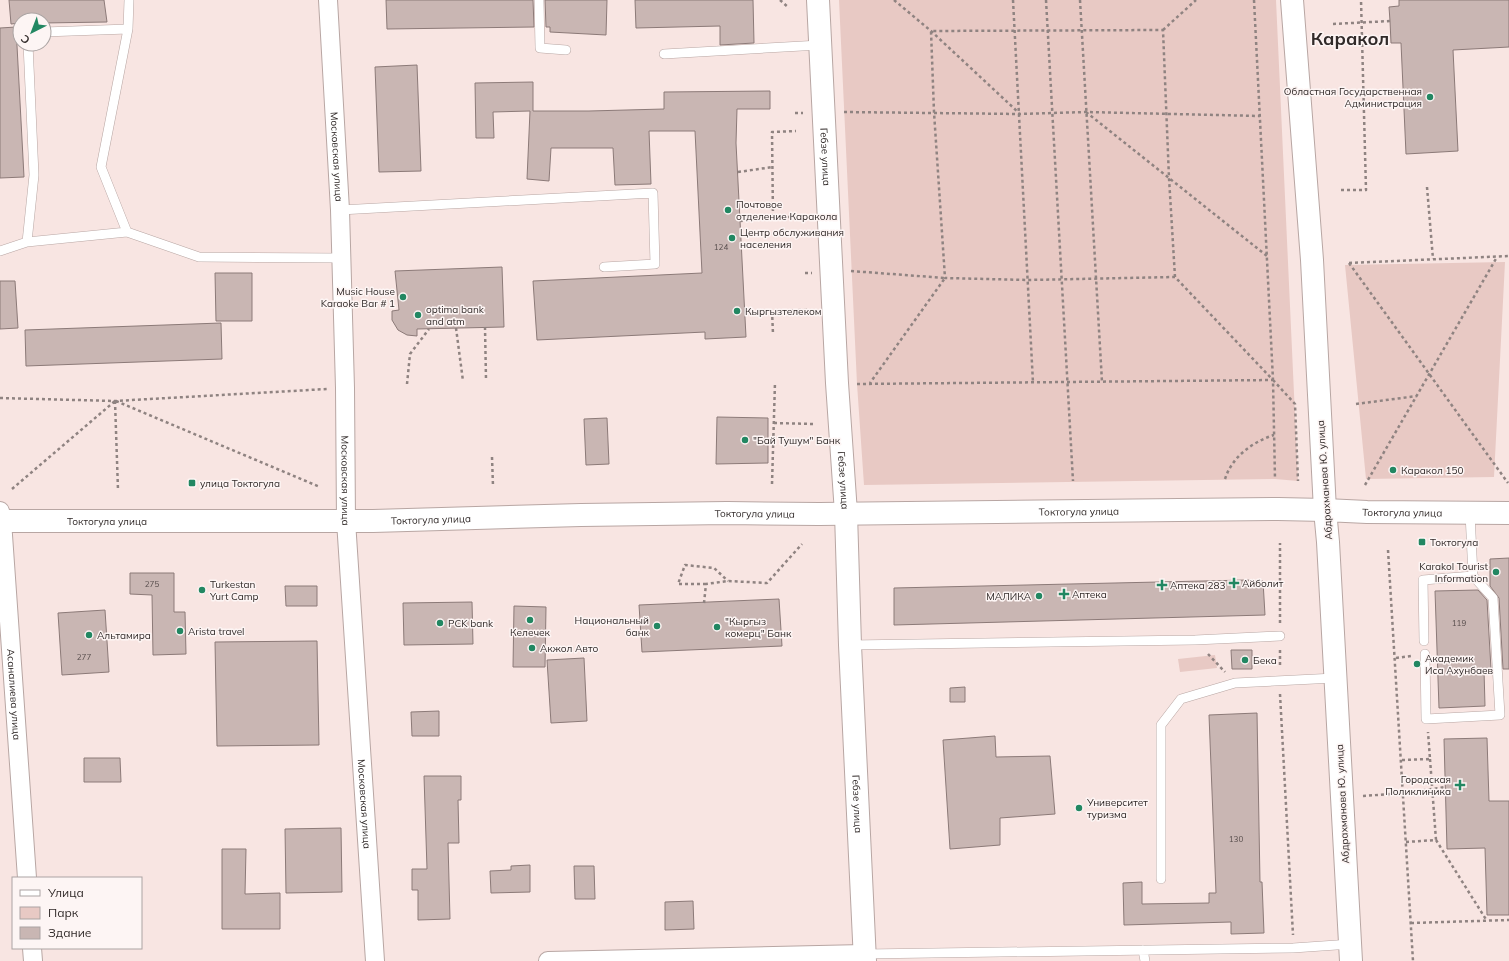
<svg xmlns="http://www.w3.org/2000/svg" width="1509" height="961" font-family="Mulish,sans-serif">
<style>
.green{fill:#e8c9c4}
.building{fill:#c9b6b3;stroke:#8c7a78}
.lines{fill:none;stroke-linecap:round;stroke-linejoin:round}
.service-casing{stroke:#b8a6a3;stroke-width:10}
.minor-casing{stroke:#b8a6a3;stroke-width:20}
.secondary-casing{stroke:#b8a6a3;stroke-width:24}
.trunk-casing{stroke:#b8a6a3;stroke-width:24}
.path{stroke:#8f8381;stroke-width:2.5;stroke-dasharray:3 3;stroke-linecap:butt}
.service{stroke:#fff;stroke-width:9}
.minor{stroke:#fff;stroke-width:18}
.secondary{stroke:#fff;stroke-width:22}
.trunk{stroke:#fff;stroke-width:22}
.poi-dot{fill:#228762;stroke:#fdf5f4;stroke-width:1.5}
.labels{text-anchor:middle;stroke-width:3;stroke-linejoin:round;paint-order:stroke}
.number-label{font-size:8px;fill:#574d4c}
.poi-label{font-size:10px;fill:#312a29;stroke:#fdf5f4;text-anchor:start}
.street-label{font-size:10px;fill:#312a29;stroke:#fdf5f4}
.town-label{font-size:18px;font-weight:bold;fill:#312a29;stroke:#fdf5f4}
</style>
<rect width="100%" height="100%" fill="#f8e5e2"/>
<path class="green" d="M839,0H1276L1298,481L1275,479L864,485L857,384Z
M1505,262L1494,477L1366,479L1345,265Z
M1215,655L1217,668L1180,672L1178,659Z"/>
<path class="building" d="M9,0H104L107,22L44,23V20H20V23L11,24Z
M386,0H533L534,27L387,29Z
M545,0H607L606,35L550,32V27H546Z
M635,0H753L754,43L720,45V26L636,28Z
M1399,0H1509V47L1453,50L1458,151L1406,154L1401,43H1391L1390,21L1389,7L1399,6Z
M16,27L24,177L0,178V28Z
M417,65L421,171L379,172L375,67Z
M533,82V111H589L664,109V92L770,91V109H737L736,143L746,337L705,339V332L537,340L533,281L702,273L695,131H649L651,184L615,185L613,148H551L549,181L527,179L530,111L493,112L494,138H476L475,83Z
M502,267L504,327L417,329V336L407,335L398,330L392,320V311L399,310L395,271Z
M215,273H252V321H216Z
M0,281H15L18,328L0,329Z
M221,323L222,359L26,366L25,330Z
M717,417L768,418V463L716,464Z
M607,418L609,464L586,465L584,419Z
M1509,558V669H1503L1499,598L1490,586V559Z
M130,573H174V612H185L186,654L153,655L152,595L130,594Z
M1247,580L1263,581L1265,615L894,625V588Z
M285,586H317V606H286Z
M1478,590L1487,600L1491,669L1484,670L1485,706L1439,708L1435,591Z
M779,599L782,646L642,652L639,605Z
M472,602L473,644L404,645L403,603Z
M514,606L546,607L545,667H513Z
M105,610L109,672L62,675L58,613Z
M317,641L319,745L217,746L215,642Z
M1231,650H1252V669H1232Z
M584,658L587,721L551,723L547,660Z
M965,687V702H950V688Z
M439,711V736H412L411,712Z
M1257,713L1260,882H1262L1264,933L1231,934V922L1124,925L1123,883L1142,882V904L1209,903V893H1216L1209,715Z
M995,736L996,757L1050,756L1055,814L1000,818V845L950,849L943,740Z
M1487,738L1489,801H1509V915H1487L1485,848L1447,849L1444,739Z
M84,758H120L121,782H84Z
M424,776H461V800H458L459,843H448L450,919L418,920V890H412V869H427Z
M341,828L342,892L286,893L285,829Z
M222,849H246L245,894L280,893V929H222Z
M530,865V892L491,893L490,871L511,870V866Z
M574,866H594L595,899H575Z
M693,901L694,929L665,930V902Z"/>
<g class="lines">
<defs>
<path id="service" d="M539,0L540,48L566,50
M44,32L128,29
M664,54L820,45
M340,210L653,193L655,264L604,267
M127,232L101,167L128,29L129,0
M27,242L34,175L28,44
M0,251L27,242L127,232L199,257L341,258
M1424,641L1423,580L1473,576
M850,645L1195,640L1280,636
M1425,654L1426,719L1500,715L1493,598L1473,576L1470,513
M1161,879V725L1181,699L1235,683L1335,678
M1143,950L1145,961
M865,954L1293,948L1351,944"/>
<g id="minor">
<path id="s1" d="M328,0L340,210L345,388L346,521L375,961"/>
<path id="s2" d="M0,511L2,521L27,878"/>
<path d="M32,948L33,961"/>
<path d="M548,961L864,954"/>
</g>
<g id="secondary">
<path id="s3" d="M818,0L837,383L846,513L850,645L865,961"/>
<path id="s4" d="M0,521H373L581,515L727,513L819,514L1278,509L1325,510L1312,260L1292,0"/>
</g>
<g id="trunk">
<path id="s5" d="M1351,961L1328,542L1325,510L1367,512L1509,513"/>
</g>
</defs>
<use href="#service" class="service-casing"/>
<use href="#minor" class="minor-casing"/>
<use href="#secondary" class="secondary-casing"/>
<use href="#trunk" class="trunk-casing"/>
<path class="path" d="M780,0L789,8
M894,0L931,31L1019,113
M1013,0L1033,383
M1046,0L1073,481
M1080,0L1102,382
M1254,0L1273,380L1275,479
M1333,24L1390,21
M1163,30L1196,0
M844,112L1019,114L1086,112L1260,116
M1086,112L1267,256
M795,113H803
M738,172L773,167
M1427,187L1433,259
M1341,190H1366L1361,0
M773,217L772,132L796,131
M740,221L773,217H801
M1349,263L1508,483
M1349,263L1509,256
M851,271L945,278L870,383
M805,273H812
M744,311L807,310
M772,311L773,334
M485,327L486,379
M456,328L463,381
M1273,380L1295,404L1298,481
M407,384L410,354L429,329
M857,384L1273,380L1175,277L1028,280L945,278L934,112L931,31L1163,30L1169,178L1175,277
M0,398L115,401L327,389
M115,401L118,490
M116,401L320,487
M1356,404L1417,396
M774,423L814,424
M492,457L493,486
M1225,479C1232,457 1252,442 1274,435
M772,484L775,382
M1365,485L1497,257
M12,489L115,401
M1388,550L1413,961
M706,584H678L685,565L714,568L728,581
M704,603L706,584L728,581L767,583L802,544
M1280,623V543
M1280,650V667
M1208,654L1225,672
M1396,658L1411,656
M1280,694L1293,935
M1430,759L1436,840
M1402,760L1430,759L1428,732
M1363,796L1404,793L1446,787
M1406,842L1436,840L1487,921
M1411,923L1509,920"/>
<use href="#service" class="service"/>
<use href="#minor" class="minor"/>
<use href="#secondary" class="secondary"/>
<use href="#trunk" class="trunk"/>
</g>
<g class="poi-dot">
<circle cx="1430" cy="97" r="4"/>
<circle cx="728" cy="210" r="4"/>
<circle cx="732" cy="238" r="4"/>
<circle cx="403" cy="297" r="4"/>
<circle cx="737" cy="311" r="4"/>
<circle cx="418" cy="315" r="4"/>
<circle cx="745" cy="440" r="4"/>
<circle cx="1393" cy="470" r="4"/>
<rect x="188" y="479" width="8" height="8" rx="2"/>
<rect x="1418" y="538" width="8" height="8" rx="2"/>
<circle cx="1496" cy="572" r="4"/>
<path d="M1232 577h4v4h4v4h-4v4h-4v-4h-4v-4h4z"/>
<path d="M1160 579h4v4h4v4h-4v4h-4v-4h-4v-4h4z"/>
<circle cx="202" cy="590" r="4"/>
<path d="M1062 588h4v4h4v4h-4v4h-4v-4h-4v-4h4z"/>
<circle cx="1039" cy="596" r="4"/>
<circle cx="530" cy="620" r="4"/>
<circle cx="440" cy="623" r="4"/>
<circle cx="657" cy="626" r="4"/>
<circle cx="717" cy="627" r="4"/>
<circle cx="180" cy="631" r="4"/>
<circle cx="89" cy="635" r="4"/>
<circle cx="532" cy="648" r="4"/>
<circle cx="1245" cy="660" r="4"/>
<circle cx="1417" cy="664" r="4"/>
<path d="M1458 779h4v4h4v4h-4v4h-4v-4h-4v-4h4z"/>
<circle cx="1079" cy="808" r="4"/>
</g>
<g class="labels">
<g class="number-label">
<text x="721" y="250">124</text>
<text x="152" y="587">275</text>
<text x="1459" y="626">119</text>
<text x="84" y="660">277</text>
<text x="1236" y="842">130</text>
</g>
<g class="poi-label">
<text x="1422" y="95" text-anchor="end">Областная Государственная<tspan x="1422" dy="12">Администрация</tspan></text>
<text x="736" y="208">Почтовое<tspan x="736" dy="12">отделение Каракола</tspan></text>
<text x="740" y="236">Центр обслуживания<tspan x="740" dy="12">населения</tspan></text>
<text x="395" y="295" text-anchor="end">Music House<tspan x="395" dy="12">Karaoke Bar # 1</tspan></text>
<text x="426" y="313">optima bank<tspan x="426" dy="12">and atm</tspan></text>
<text x="745" y="315">Кыргызтелеком</text>
<text x="753" y="444">"Бай Тушум" Банк</text>
<text x="1401" y="474">Каракол 150</text>
<text x="200" y="487">улица Токтогула</text>
<text x="1430" y="546">Токтогула</text>
<text x="1488" y="570" text-anchor="end">Karakol Tourist<tspan x="1488" dy="12">Information</tspan></text>
<text x="1242" y="587">Айболит</text>
<text x="210" y="588">Turkestan<tspan x="210" dy="12">Yurt Camp</tspan></text>
<text x="1170" y="589">Аптека 283</text>
<text x="1072" y="598">Аптека</text>
<text x="1031" y="600" text-anchor="end">МАЛИКА</text>
<text x="649" y="624" text-anchor="end">Национальный<tspan x="649" dy="12">банк</tspan></text>
<text x="725" y="625">"Кыргыз<tspan x="725" dy="12">комерц" Банк</tspan></text>
<text x="448" y="627">PCK bank</text>
<text x="188" y="635">Arista travel</text>
<text x="530" y="636" text-anchor="middle">Келечек</text>
<text x="97" y="639">Альтамира</text>
<text x="540" y="652">Акжол Авто</text>
<text x="1425" y="662">Академик<tspan x="1425" dy="12">Иса Ахунбаев</tspan></text>
<text x="1253" y="664">Бека</text>
<text x="1451" y="783" text-anchor="end">Городская<tspan x="1451" dy="12">Поликлиника</tspan></text>
<text x="1087" y="806">Университет<tspan x="1087" dy="12">туризма</tspan></text>
</g>
<g class="street-label">
<text dy="4" stroke="none"><textPath href="#s1" startOffset="157">Московская улица</textPath></text>
<text dy="4" stroke="none"><textPath href="#s3" startOffset="157">Гебзе улица</textPath></text>
<text dy="4" stroke="none"><textPath href="#s3" startOffset="481">Гебзе улица</textPath></text>
<text transform="translate(1324 480) rotate(-94)" y="4">Абдрахманова Ю. улица</text>
<text dy="4" stroke="none"><textPath href="#s1" startOffset="481">Московская улица</textPath></text>
<text dy="4" stroke="none"><textPath href="#s4" startOffset="1079">Токтогула улица</textPath></text>
<text dy="4" stroke="none"><textPath href="#s5" startOffset="529">Токтогула улица</textPath></text>
<text dy="4" stroke="none"><textPath href="#s4" startOffset="755">Токтогула улица</textPath></text>
<text dy="4" stroke="none"><textPath href="#s4" startOffset="431">Токтогула улица</textPath></text>
<text dy="4" stroke="none"><textPath href="#s4" startOffset="107">Токтогула улица</textPath></text>
<text dy="4" stroke="none"><textPath href="#s2" startOffset="184">Асаналиева улица</textPath></text>
<text dy="4" stroke="none"><textPath href="#s1" startOffset="805">Московская улица</textPath></text>
<text dy="4" stroke="none"><textPath href="#s3" startOffset="805">Гебзе улица</textPath></text>
<text transform="translate(1342 804) rotate(-93)" y="4">Абдрахманова Ю. улица</text>
</g>
<g class="town-label">
<text x="1350" y="45">Каракол</text>
</g>
</g>
<rect x="12" y="877" width="130" height="72" fill="#fdf5f4" stroke="#aba4a3"/>
<rect x="20" y="890" width="20" height="6" fill="#ffffff" stroke="#aba4a3"/>
<text x="48" y="897" font-size="12" fill="#312a29">Улица</text>
<rect x="20" y="907" width="20" height="12" fill="#e8c9c4" stroke="#aba4a3"/>
<text x="48" y="917" font-size="12" fill="#312a29">Парк</text>
<rect x="20" y="927" width="20" height="12" fill="#c9b6b3" stroke="#aba4a3"/>
<text x="48" y="937" font-size="12" fill="#312a29">Здание</text>
<g transform="translate(32 32) rotate(222)"><circle r="19" fill="#fdf5f4" stroke="#aba4a3"/>
<path d="M0-3L7 15L0 10L-7 15Z" fill="#228762"/>
<text y="-6" font-size="11" font-weight="bold" text-anchor="middle" fill="#312a29">С</text>
</g>
</svg>
